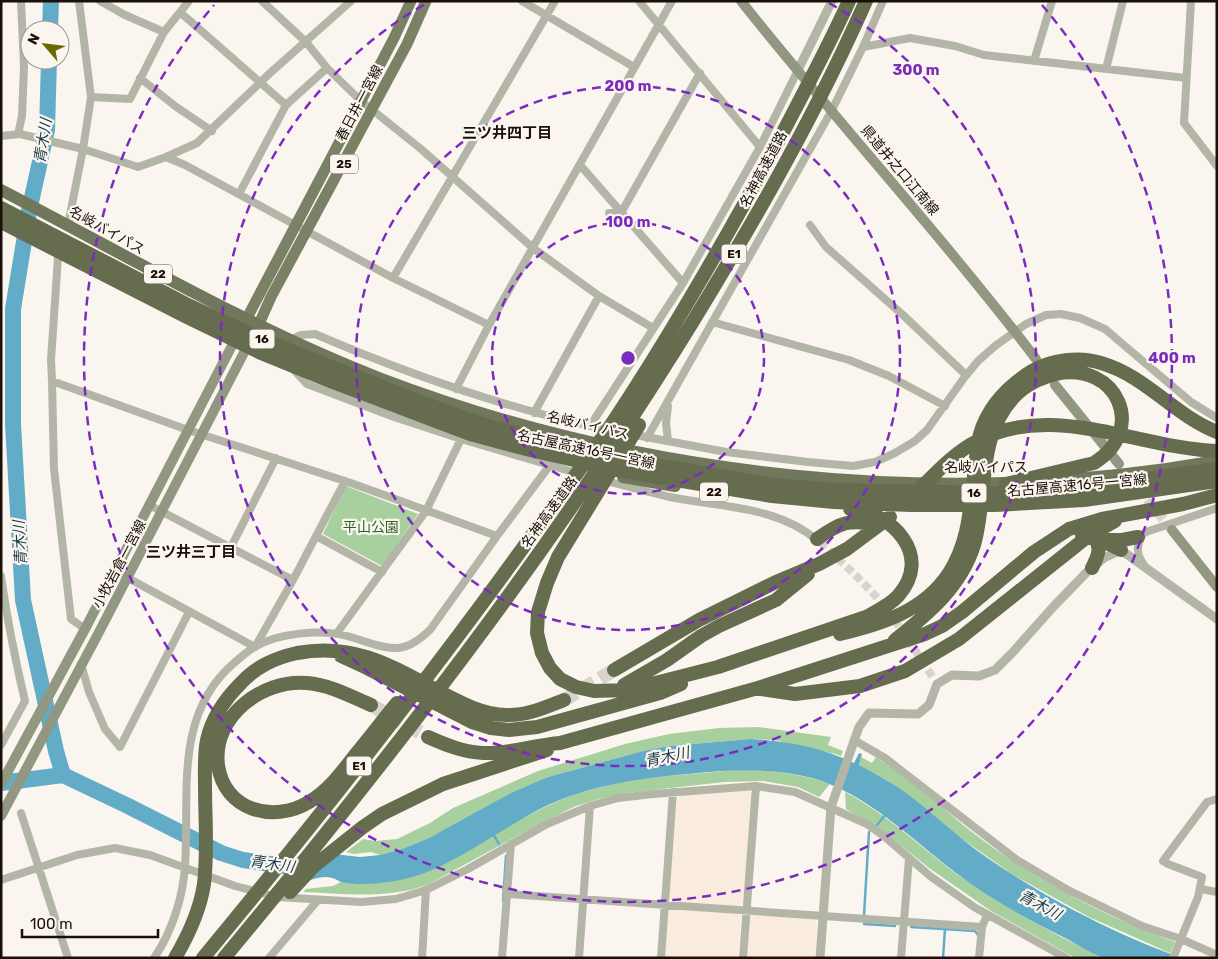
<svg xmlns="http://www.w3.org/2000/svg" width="1218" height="959" font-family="Rubik,'Noto Sans JP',sans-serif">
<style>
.built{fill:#faebdf}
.green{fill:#a7d09e}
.water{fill:#63acc8}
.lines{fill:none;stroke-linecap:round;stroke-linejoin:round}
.stream{stroke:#63acc8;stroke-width:2.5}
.river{stroke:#63acc8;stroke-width:16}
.minor-tunnel{stroke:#d9d3cd;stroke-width:8;stroke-dasharray:8 4;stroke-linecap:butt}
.secondary-tunnel{stroke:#d9d3cd;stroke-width:10;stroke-dasharray:10 5;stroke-linecap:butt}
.motorway-tunnel{stroke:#d9d3cd;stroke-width:14;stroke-dasharray:14 7;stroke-linecap:butt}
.minor{stroke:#b3b6a7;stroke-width:8}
.tertiary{stroke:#b3b6a7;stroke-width:9}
.secondary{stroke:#929781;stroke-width:10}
.primary{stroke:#7a8165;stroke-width:11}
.trunk{stroke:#70775a;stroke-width:12}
.motorway{stroke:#666d4e;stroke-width:14}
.ring{fill:none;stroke:#7b2cbf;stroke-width:2.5;stroke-dasharray:9 6}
.labels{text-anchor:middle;stroke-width:4.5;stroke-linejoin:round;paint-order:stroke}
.shield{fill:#fbf5f0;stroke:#5e554d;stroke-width:1}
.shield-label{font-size:12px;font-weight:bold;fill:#1a1007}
.street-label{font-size:14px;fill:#1a1007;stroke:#fbf5f0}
.park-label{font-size:14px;fill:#2e6320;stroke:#fbf5f0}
.neighbourhood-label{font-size:15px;font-weight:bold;fill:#1a1007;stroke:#fbf5f0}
.water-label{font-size:15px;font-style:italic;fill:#193b48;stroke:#fbf5f0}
.centre{fill:#7b2cbf;stroke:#fbf5f0;stroke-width:2.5}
.ring-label{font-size:15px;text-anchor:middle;font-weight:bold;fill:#7b2cbf;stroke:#fbf5f0;stroke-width:4.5;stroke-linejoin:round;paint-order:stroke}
</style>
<rect width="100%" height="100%" fill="#fbf5f0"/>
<path class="built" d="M747,789L751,793L744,903L739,906L673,902L669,897L677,800L680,795Z
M672,909L737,914L741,917L738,958H665L668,913Z
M753,915L813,919L817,924L815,958H745L748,918Z"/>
<path class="green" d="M346,486L418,514L382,566L323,534Z
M758,727L831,737L828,745L843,751L841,756L835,754L774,740L751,739L669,746L643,751L548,777L429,838L402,849L380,855L371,852L354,854L346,852L363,839L375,841L397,839L430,823L453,808L538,771L625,744L669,734L719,728Z
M861,757L872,763L876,757C886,764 897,771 907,778C930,795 950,815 972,832C1033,879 1103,916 1175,942L1170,953L1089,917L1015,876L952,832L903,791L859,765Z
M749,769C777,771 804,775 830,784L819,797L798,787L763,781L725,782L626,793L599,799L576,806L543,822L427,885C387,899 345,894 303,892L306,889L333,886L341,882L365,883L515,822L549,805L575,794L633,779Z
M845,792C887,814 920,847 958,875C1004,908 1053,933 1103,958H1075L991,911L929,868L883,831L846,809Z"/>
<path class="water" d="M751,739C787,741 821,747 854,763L859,753L862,754L859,765C874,773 888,781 902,790C931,811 956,836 986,857C1044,897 1116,935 1182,958C1163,958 1144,958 1125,958C1117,958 1108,959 1101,957C1089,952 1078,945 1067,939C1028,920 990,899 956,873C911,839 868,794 812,778C771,767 730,770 688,774C640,778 593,785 548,805C506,825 465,858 422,874C399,882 365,887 341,882C339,881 334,878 332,878C323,875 314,879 304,882L316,852L360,857L380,855L402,849L429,838L511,793L548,777L643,751L669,746Z"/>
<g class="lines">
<path class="stream" d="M877,825L886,814
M492,832L499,844
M503,901L506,856
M864,915L869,832
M864,924L895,926
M911,927L975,931L978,935
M943,958L945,929"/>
<path class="river" d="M50,30L51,1
M49,60L47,130L29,211L13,309V424L23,600L56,751L63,775L126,805L221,853L243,860L312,870
M1,783L63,775"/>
<path class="minor-tunnel" d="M820,542C840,561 861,579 878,599C899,624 916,652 934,679"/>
<path class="secondary-tunnel" d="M1138,488L1172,530"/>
<path class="motorway-tunnel" d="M564,700L614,670
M371,705L428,737"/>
<path class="minor" d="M100,1L125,15L164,32
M262,1L306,42L327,68L360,100L421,149L533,248L599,296L653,328
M522,1L634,67
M639,1L760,147
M1191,1L1184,123L1217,166
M181,13L286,105
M863,47L910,38L955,46L984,55L1186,78
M1034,61L1052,1
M1106,69L1123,1
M140,78L175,106L212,131
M91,97L130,99L164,32L189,1
M18,134L22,116L24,67L21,1
M1,136L20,134L83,149L138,167L166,157L185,165L393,278L489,325
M166,157L197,143L269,74L351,1
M580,165L683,283
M239,194L286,105L327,68
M609,213H621L700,73
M68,225L83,149L91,97L79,1
M810,225L826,247L903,315L966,375
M58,257L51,360L52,381L188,430L351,483L497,536
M393,278L555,1
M712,322L849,360L889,376L945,406
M290,340L301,335L315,334C410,375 507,409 609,430
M294,370L307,384L394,417L461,439L580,474
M52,381L54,469L71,619L85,629
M456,389L489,325L672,1
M534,413L599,296
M590,426L683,283L760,147L797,72
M630,434L726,452L808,462L853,466L875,462L895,453L915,441L927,430L964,378L978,361L995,346L1026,324L1046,315L1061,314L1080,318L1105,329L1191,402L1217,418
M647,438L832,110L863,47L883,1
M668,441L666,423L668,406
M603,480C625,486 647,492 670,497C720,507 778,506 818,541
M149,505L293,580
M316,536L382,572
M1141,537C1136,548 1137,555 1144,565
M1137,538L1146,532L1217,508
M230,549L276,458
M115,571L255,647
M1,576C7,618 15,659 25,701L1,745
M337,633L426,511L461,439
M255,647L293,580L345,481
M81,664L89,692L105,729L120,747L189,612
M854,740L885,758L1017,860L1066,889L1142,926L1181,939L1217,955
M21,813L68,958
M1,880L77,855L115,848L150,855L235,886L277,897L361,902L396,899L426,890L468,869L547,824L590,806L618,798L653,794L756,786L795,792L867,824L885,837L930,876L974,907L1066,958
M1201,889L1217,892
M507,894L982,927L987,915
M154,958C172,932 183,897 185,866C190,795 173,715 234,663C240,658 247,651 255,647C277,633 321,629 347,636C363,640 381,649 398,648C411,647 421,638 430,630L497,536L550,465
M269,958L318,900
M422,958L426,890
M502,958L511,844
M579,958L590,806
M661,958L673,792
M743,958L756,786
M901,958L909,858
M979,958L982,927
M1173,958L1198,897L1202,877L1168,864L1163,861L1207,802L1217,799"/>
<path class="tertiary" d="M797,72L832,1
M820,958L831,807L859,727L869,713L918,714L929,705L937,684L952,675L979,676L995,670L1013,652L1054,606L1088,571L1104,558L1121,550L1217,619"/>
<path class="secondary" d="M741,1C837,122 942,236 1036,359
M1055,385L1119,464
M1172,530L1217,587
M1,784L85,629L238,334
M1,816L97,636L250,341"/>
<path class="primary" d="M247,318L394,38L411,1
M259,324L271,297L407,44L426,1"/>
<path class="trunk" d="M1,190C126,255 248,327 379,378C640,478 941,510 1217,461
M623,477L675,486"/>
<path class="motorway" d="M1,208L186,304L266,341L412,399L485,425L572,447L657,465L773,485L836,490L996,493L1081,488L1217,469
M1,222L187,317L261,353L335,383L470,434L530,450L622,471L772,496L834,502L911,505H995L1084,500L1217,481
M639,425L558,557L547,583L538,612L537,633L542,653L550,668L560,679L576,687L594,691L628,690L718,667L866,617C877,611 890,605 898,596C934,556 892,512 850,509
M913,496C931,478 949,458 970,445C1048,398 1135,448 1217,451
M1082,535L1103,541L1121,550
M817,539C842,521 848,520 879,524
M1105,540H1122L1138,537
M1092,568C1097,558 1102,549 1095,538
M840,634C882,624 924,611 949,573C970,541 970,504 975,468C976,457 977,445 980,434C988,407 1008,386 1032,371C1051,360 1079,356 1101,363C1146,376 1174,415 1217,432
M895,640C928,614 961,587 974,545C988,497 976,437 1014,397C1025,385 1040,378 1056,374C1117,361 1148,430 1094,463L1006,484
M341,656L367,668L472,722L491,728L509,730L537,727L660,693L681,684
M614,670L699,620L776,582L819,564L847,549L890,517
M624,685L667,660L701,636L719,626L776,600L808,574
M761,689L795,694L860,686L905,671L959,639L1087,537L1115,521
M371,705C350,696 330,685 307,683C262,679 212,717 218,765C224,810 273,824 309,802C329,790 342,772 356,754C370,737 383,720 397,703
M428,737C446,745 463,752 483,753C509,754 535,745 560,743L758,688L925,634L942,626L962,612L1034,552L1069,529L1102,519L1183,504L1217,495
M290,892L314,866L363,827L382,814L443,784L547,750
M175,958C188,936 200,910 204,884C208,852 205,818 205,786C205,771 204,755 207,740C212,718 225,699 241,683C257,666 275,658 297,653C355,642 393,667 442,693C461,703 484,715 506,715C527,716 546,707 564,700
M203,958C318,819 430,678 535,531C561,495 588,459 613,422C670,336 721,247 770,157C797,105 825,54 849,1
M224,958C407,738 583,510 728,263C779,178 826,91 866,1"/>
</g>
<g class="ring">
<circle cx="628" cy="358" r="136"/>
<circle cx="628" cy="358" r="272"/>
<path d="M829 3A408 408 0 1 1 427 3"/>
<path d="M1042 5A544 544 0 1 1 214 5"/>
</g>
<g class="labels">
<g class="shield">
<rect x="330" y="154.5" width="28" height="19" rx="4"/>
<rect x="721.5" y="244.5" width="25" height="19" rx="4"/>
<rect x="144" y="264.5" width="28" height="19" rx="4"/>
<rect x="249.5" y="329.5" width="25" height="19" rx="4"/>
<rect x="700" y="482.5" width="28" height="19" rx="4"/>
<rect x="961.5" y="483.5" width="25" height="19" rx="4"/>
<rect x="346.5" y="756.5" width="25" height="19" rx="4"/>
</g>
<g class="shield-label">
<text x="344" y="168">25</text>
<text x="734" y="258">E1</text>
<text x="158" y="278">22</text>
<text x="262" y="343">16</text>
<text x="714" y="496">22</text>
<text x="974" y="497">16</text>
<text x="359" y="770">E1</text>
</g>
<g class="street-label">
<text transform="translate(359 103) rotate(-62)" y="5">春日井一宮線</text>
<text transform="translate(763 169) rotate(-62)" y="5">名神高速道路</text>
<text transform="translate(900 170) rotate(50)" y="5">県道井之口江南線</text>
<text transform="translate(107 230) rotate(29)" y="5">名岐バイパス</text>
<text transform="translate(588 425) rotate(13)" y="5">名岐バイパス</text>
<text transform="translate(586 449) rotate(12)" y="5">名古屋高速16号一宮線</text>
<text x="986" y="472">名岐バイパス</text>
<text transform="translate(1077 485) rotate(-5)" y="5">名古屋高速16号一宮線</text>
<text transform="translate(549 512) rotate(-54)" y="5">名神高速道路</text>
<text transform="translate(119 564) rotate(-62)" y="5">小牧岩倉一宮線</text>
</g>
<g class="park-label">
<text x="371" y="532">平山公園</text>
</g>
<g class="neighbourhood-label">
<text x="507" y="138">三ツ井四丁目</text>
<text x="191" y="557">三ツ井三丁目</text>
</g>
<g class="water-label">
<text transform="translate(43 141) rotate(-81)" y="5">青木川</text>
<text transform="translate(20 543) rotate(-93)" y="5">青木川</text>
<text transform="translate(667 757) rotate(-12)" y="5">青木川</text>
<text transform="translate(272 864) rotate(8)" y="5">青木川</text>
<text transform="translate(1040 905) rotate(28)" y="5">青木川</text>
</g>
</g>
<circle cx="628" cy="358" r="8" class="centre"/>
<g class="ring-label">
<text x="916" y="75">300 m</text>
<text x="628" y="91">200 m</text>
<text x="628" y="227">100 m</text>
<text x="1172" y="363">400 m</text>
</g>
<rect width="1218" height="959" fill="none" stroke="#1a1007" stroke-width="5"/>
<g transform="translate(45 45) rotate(298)"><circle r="24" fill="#fbf5f0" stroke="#a19993"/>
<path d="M0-4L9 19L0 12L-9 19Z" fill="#696700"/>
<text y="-8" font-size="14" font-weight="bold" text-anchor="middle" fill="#1a1007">N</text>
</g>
<path d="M22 929v8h136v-8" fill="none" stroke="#1a1007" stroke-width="2.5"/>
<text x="30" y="929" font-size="15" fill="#1a1007" stroke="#fbf5f0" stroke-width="4" paint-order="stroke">100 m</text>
</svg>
